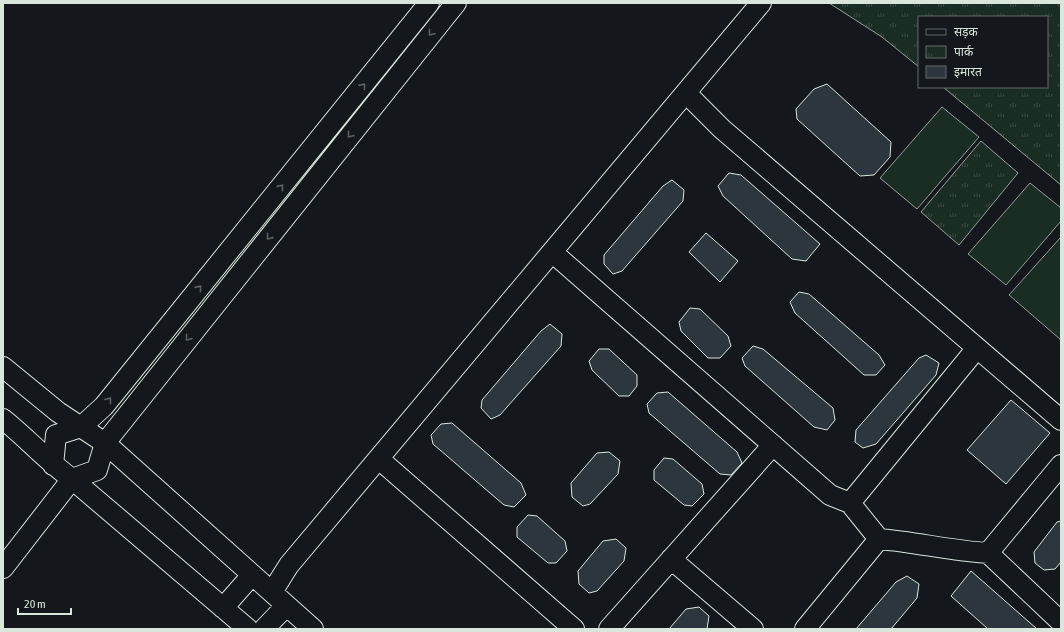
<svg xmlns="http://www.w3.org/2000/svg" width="1064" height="632" font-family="'Asap Condensed','Noto Sans Devanagari',sans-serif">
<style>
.green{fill:#1a2d24;stroke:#939e99}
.park{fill:url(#park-tufts);stroke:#939e99}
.building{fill:#2c363c;stroke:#d8e6dc}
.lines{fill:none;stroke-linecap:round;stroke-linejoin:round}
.minor-casing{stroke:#d8e6dc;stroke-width:22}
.minor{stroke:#14181c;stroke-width:20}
.oneway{stroke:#59605f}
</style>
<defs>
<pattern id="park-tufts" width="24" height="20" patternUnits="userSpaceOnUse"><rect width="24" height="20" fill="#1a2d24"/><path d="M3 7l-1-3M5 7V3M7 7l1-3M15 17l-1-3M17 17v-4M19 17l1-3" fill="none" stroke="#3b4b43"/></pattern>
</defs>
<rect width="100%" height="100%" fill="#14181c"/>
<path class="green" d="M942,107L979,137L917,209L880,178Z
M1030,183L1061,208V221L1006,285L968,254Z
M1061,237V340L1009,295Z"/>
<path class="park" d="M829,3H1061V185L943,87H1047V17H919V67L882,37Z
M981,141L1018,173L959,245L921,212Z"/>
<path class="building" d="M827,84L891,142L890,157L874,175L860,176L797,119L796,109L814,89Z
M729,173L741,175L820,244L806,261L792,259L723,196L718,186Z
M672,180L684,190L683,201L622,271L613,274L604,264V255L663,186Z
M706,233L738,261L720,282L689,252Z
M799,292L809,294L879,355L885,365L876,375H864L795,313L790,302Z
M690,308L700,309L728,336L731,346L720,358H708L681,331L679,322Z
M550,324L562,334L561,346L500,415L491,419L481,408L482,400L541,331Z
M753,346L763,349L833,408L835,420L827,430L814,427L745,366L742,358Z
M599,349H609L637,375V386L629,396H619L592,370L589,361Z
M926,355L939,363L936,375L876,444L863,448L855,442L856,430L919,358Z
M668,392L737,452L742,463L731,475L720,474L649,413L647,404L657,393Z
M1011,400L1050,433L1006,484L967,450Z
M452,423L521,483L526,495L514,507L504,505L433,444L431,435L441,424Z
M609,452L620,461L618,474L590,504L583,506L572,497L571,483L597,453Z
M664,458L673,459L702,484L704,494L692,506L684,505L654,480V470Z
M528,515L537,516L565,541L567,551L556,563H548L517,537V527Z
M1061,521V562L1055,569L1044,570L1035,563L1034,552L1057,522Z
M616,539L626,548L624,561L597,591L589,593L579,584L578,571L603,541Z
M971,571L1037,629H988L951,596Z
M907,576L919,584L917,598L891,629H856L896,582Z
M699,607L709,616L707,629H669L686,609Z"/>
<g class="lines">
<defs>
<path id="minor" d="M686,93L722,129L1061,420
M552,252L830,495L850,503L879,539C916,542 951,551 988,553L1061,622
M3,367L58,412L105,443L313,629
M3,419C27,438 47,461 72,479L248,629
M379,459L574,629
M53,465L56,435L81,427L104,406L429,3
M850,503L977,348
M988,553L1061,465
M671,559L753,629
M3,568L72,479L97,470L105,443L456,3
M272,592L289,565L761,3
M223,608L252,575
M264,629L286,606
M609,629L773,445
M805,629L879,539"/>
</defs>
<use href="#minor" class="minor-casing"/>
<use href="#minor" class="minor"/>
</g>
<defs><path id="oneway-chevron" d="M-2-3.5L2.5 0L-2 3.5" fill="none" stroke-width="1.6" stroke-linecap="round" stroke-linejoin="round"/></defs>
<g class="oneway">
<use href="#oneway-chevron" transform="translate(431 33) rotate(129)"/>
<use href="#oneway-chevron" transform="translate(363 86) rotate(-51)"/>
<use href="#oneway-chevron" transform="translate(350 135) rotate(129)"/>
<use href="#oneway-chevron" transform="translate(281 187) rotate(-51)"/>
<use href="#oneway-chevron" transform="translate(269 237) rotate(129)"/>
<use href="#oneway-chevron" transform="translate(199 288) rotate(-51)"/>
<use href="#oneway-chevron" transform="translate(188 338) rotate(129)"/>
<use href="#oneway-chevron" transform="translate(109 400) rotate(-51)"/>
</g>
<rect width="1064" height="632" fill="none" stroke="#d8e6dc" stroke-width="8"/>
<rect x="918" y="16" width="130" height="72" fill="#14181c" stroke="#626a69"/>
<rect x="926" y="29" width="20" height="6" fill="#14181c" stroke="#626a69"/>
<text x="954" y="36" font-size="12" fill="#d8e6dc">सड़क</text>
<rect x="926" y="46" width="20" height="12" fill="url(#park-tufts)" stroke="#626a69"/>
<text x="954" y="56" font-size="12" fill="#d8e6dc">पार्क</text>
<rect x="926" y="66" width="20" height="12" fill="#2c363c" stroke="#626a69"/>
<text x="954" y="76" font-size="12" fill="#d8e6dc">इमारत</text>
<path d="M18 608v6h53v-6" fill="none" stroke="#d8e6dc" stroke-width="2"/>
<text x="24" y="608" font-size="12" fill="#d8e6dc" stroke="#14181c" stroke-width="3" paint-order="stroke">20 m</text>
</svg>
